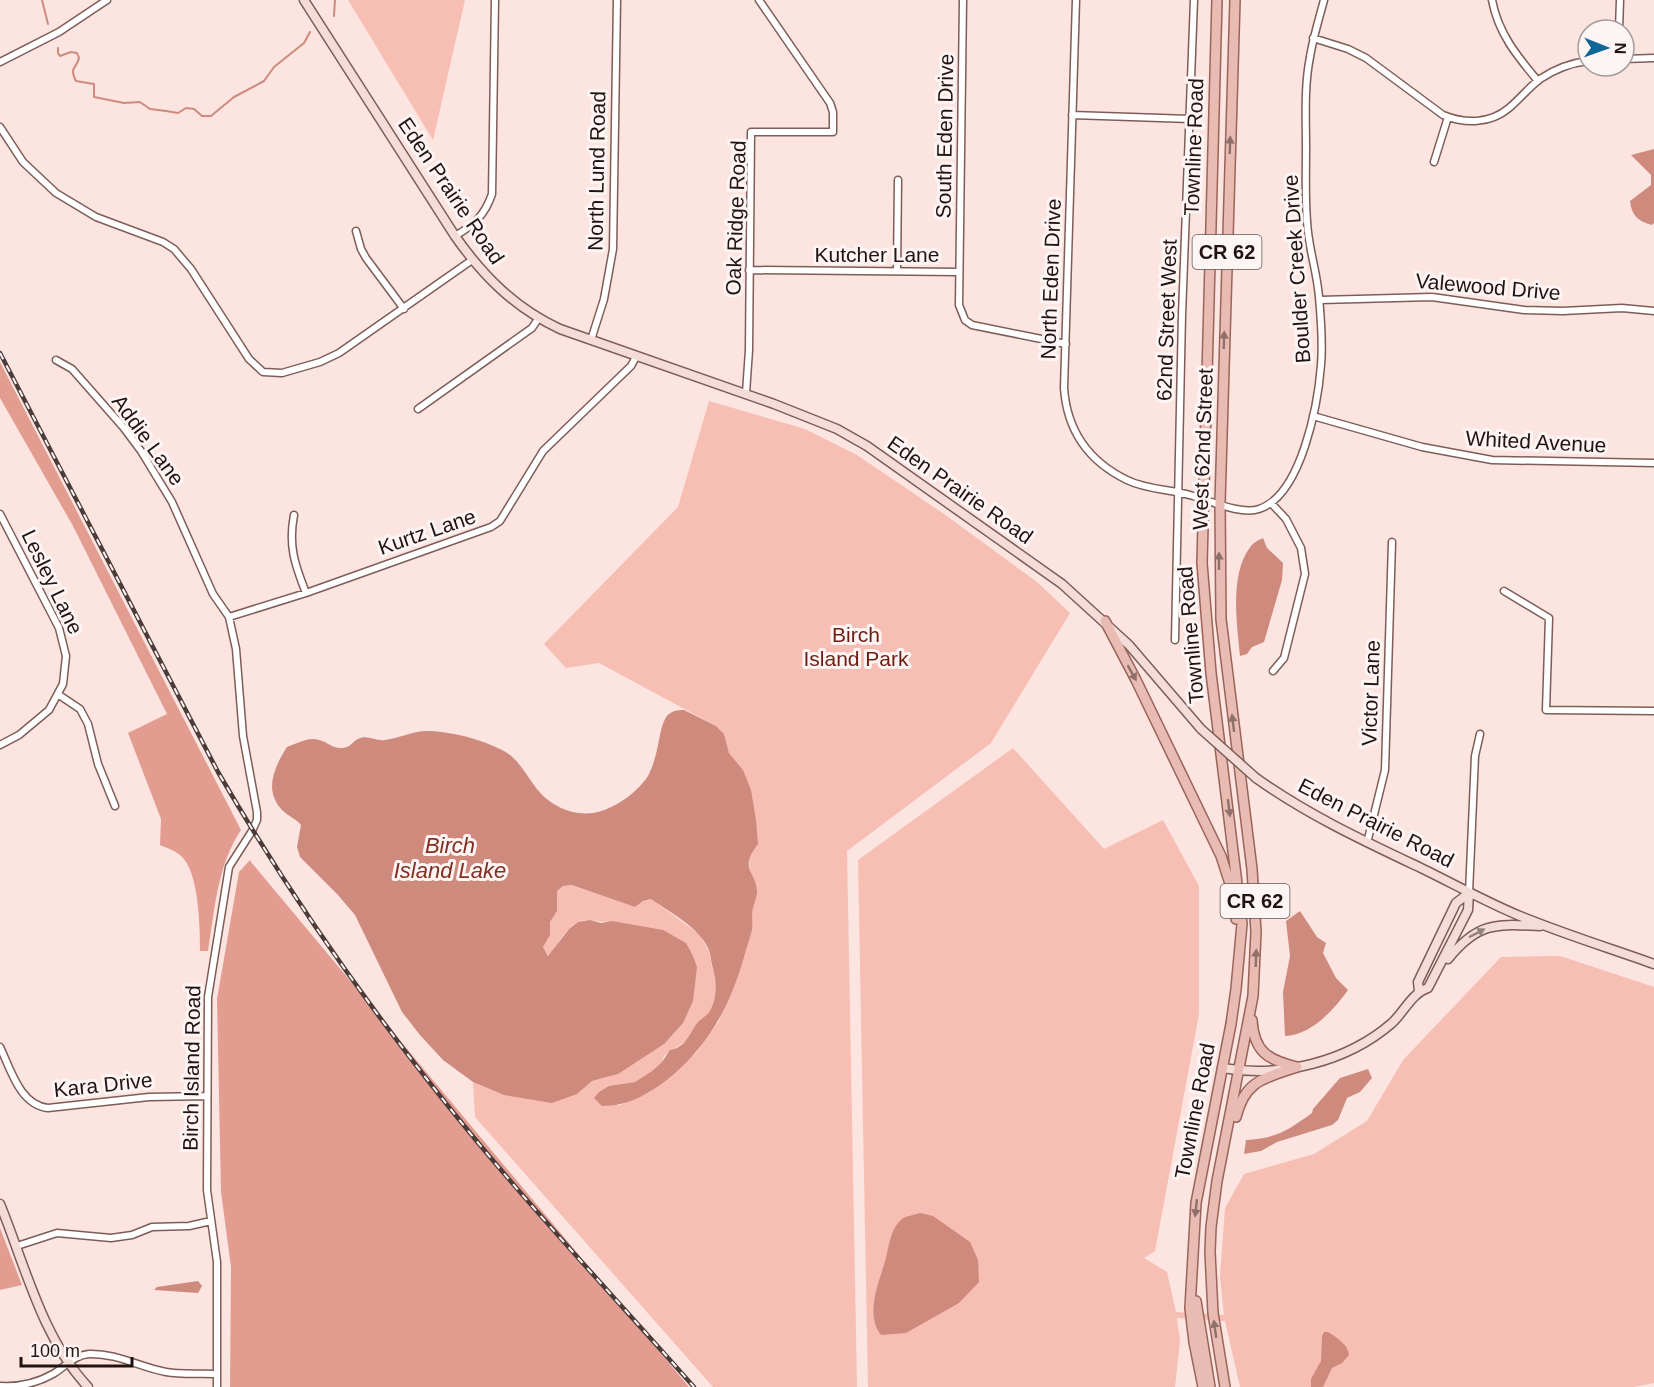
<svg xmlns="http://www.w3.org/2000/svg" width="1654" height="1387" font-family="Arial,sans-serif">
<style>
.green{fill:#f7beb3}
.forest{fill:#e39d90}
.water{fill:#ce8a7d}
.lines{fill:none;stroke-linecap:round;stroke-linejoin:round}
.stream{stroke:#ce8a7d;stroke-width:2}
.street-casing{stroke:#7e5d57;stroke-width:9}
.secondary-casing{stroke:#7e5d57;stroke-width:11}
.primary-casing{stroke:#9a645a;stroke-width:12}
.street{stroke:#fff;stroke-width:6}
.secondary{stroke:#f4ddd9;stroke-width:8}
.primary{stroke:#e9bcb3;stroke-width:9}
.rail-casing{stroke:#4b3c3a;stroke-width:4.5}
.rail{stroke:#fdf5f4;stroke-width:2;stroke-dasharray:7;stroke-linecap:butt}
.secondary-bridge-casing{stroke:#7e5d57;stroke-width:11;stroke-linecap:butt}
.secondary-bridge{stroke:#f4ddd9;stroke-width:8}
.oneway{fill:#8f706a}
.oneway2{fill:#95827f}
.labels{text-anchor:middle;stroke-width:6;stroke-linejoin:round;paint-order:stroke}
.shield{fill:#fdf5f4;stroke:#625755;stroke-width:1.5}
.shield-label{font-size:20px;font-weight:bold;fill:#201311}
.street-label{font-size:21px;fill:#201311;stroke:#fdf5f4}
.park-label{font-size:21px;fill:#6e1d13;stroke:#fdf5f4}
.water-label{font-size:22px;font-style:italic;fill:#812e23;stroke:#fdf5f4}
</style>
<rect width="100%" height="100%" fill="#fce4e0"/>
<path class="green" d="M348,0H465L433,140Z
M709,401L805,429L857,455L944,514L1037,582L1070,613L991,743L847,851L857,1387H713L475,1117L473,1082L504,1095L577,1094L592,1081L618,1074L612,921C601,923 596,920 587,920C569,921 558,943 549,957L543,947L550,935V922L557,911V891L563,886L572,885L635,907L643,901L651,899L699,934L709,951L712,968L716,976V991L711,1011L696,1024L690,1038L664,1056L662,1062L652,1071L635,1082L609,1086L618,1106L650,1092L696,1053L719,1021L752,931V909L757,894L754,882L750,873L743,770L729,753L724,734L716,726L599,663L566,668L544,644L678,507Z
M1013,748L1104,849L1163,820L1199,886V1014L1155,1251L1144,1258L1167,1272L1176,1312L1224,1315L1220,1277L1225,1208L1244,1174L1314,1154L1367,1121L1403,1060L1501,957L1560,956L1654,987V1383L1633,1387H1240L1225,1321L1177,1318L1180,1341L1175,1387H868L858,860Z"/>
<path class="forest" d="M0,362L241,830C217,866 215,909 208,951H200C200,928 199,871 181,856C176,851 167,848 160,845L161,819L128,733L167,714L73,526L0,398Z
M250,860L251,862L689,1387H230L231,1267L221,1192L217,999L239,872Z
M0,1228L22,1285L0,1290Z"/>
<path class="water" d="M1654,149V223L1652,225C1638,221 1632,216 1630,201L1651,185V175L1631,155Z
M1263,538L1267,548L1283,563L1282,580L1264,642L1252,647L1247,654L1240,656C1237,624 1229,573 1251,546C1254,542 1259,540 1263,538Z
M684,710L716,726L724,734L729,753L743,770L751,790L756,820L758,844C737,871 758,871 757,894C756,899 754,903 753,908C751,915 753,923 752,930C750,939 746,948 744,957C730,1006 708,1047 668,1079C647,1095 628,1106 602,1106L594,1098L599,1092L609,1086L635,1082L652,1071L662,1062L670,1050C684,1048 689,1036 695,1026C699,1019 708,1016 711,1009C717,996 717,981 713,969C711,963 711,956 709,950C699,927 671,913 651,899L643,901L635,907L572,885L563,886L557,891V911L550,922V935L543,947L548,956L569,929L578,922L590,920L601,923L612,921L663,930L686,943L692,954L697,967L693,1001L683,1023L664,1044L618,1074L592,1081L577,1094L552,1103L504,1095L473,1082L443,1060L420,1035L402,1012L355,915L338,895L300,857L297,847L301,825C295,818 288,816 282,810C263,790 275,766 287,747C295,744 305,739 313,739C325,739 331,749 343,748C351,747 352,742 358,739C367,734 377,742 385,740C399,738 411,732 425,731C451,731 481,739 504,751C518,759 525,773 534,785C547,804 570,816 593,813C613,810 637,793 648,776C652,769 654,761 656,754C659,743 660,729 665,719C669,711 677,710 684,710Z
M1300,911L1317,937L1326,943L1323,953L1336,978L1348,990C1334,1010 1311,1035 1285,1036L1283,992L1290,956L1286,921Z
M1368,1069L1372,1078L1360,1092L1347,1098L1338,1120L1332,1125L1277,1142L1261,1151L1244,1154L1246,1140C1277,1138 1287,1131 1312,1113L1313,1109L1340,1078Z
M920,1213L933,1216L970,1242L978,1260L979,1282L959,1303L906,1333L881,1335C864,1314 880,1280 886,1258C889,1245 891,1228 902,1219C906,1216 914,1215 920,1213Z
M198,1281L202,1286L198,1293L154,1290L157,1287Z
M1324,1332H1328C1337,1338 1348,1344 1349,1355L1342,1363L1332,1368L1323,1387H1311V1379L1321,1361L1322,1336Z"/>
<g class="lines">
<path class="stream" d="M42,0L48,24
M334,16L335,0
M58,48V53L60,56L71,52L77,53L79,58C76,70 69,66 76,81L94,84V97L124,103L140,102L150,109L166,111L178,113L186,108L194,109L202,116H211L234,97L264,81L274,67L304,43L310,32"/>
<defs>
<path id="street" d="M963,0L959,305L965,320L972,325L1066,344
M1076,0L1064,388C1067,431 1088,461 1127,480C1147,490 1171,489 1193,496C1211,501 1241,515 1259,509C1302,495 1318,403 1321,365C1323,343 1321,319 1319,297C1317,271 1308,247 1307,221C1305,197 1306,172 1306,148C1306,118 1304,87 1310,57C1313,38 1319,19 1324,0
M1492,0C1498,33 1517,56 1538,81
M1619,30L1620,0
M1313,38L1348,49L1366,58L1443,115C1465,124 1490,124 1509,108C1520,99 1529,87 1540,79C1555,69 1570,63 1588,61
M1624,59L1654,58
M0,62L59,32L107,0
M1072,115L1190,119
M0,127L23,162L56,193L96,217L163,242L174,249L191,269L249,359L263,372L282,373L320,362L339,353L472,260
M1434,162L1448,117
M356,231L361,249L366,258L404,309
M455,236C474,225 485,215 492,194L495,0
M749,270L959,272
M897,271L898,180
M1320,300L1432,297L1524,310L1563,311L1622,308L1654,311
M591,340L604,299L613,249L617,0
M56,360L72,369L123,427L141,451L172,502L213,594L229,617L236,649L243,736L257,812V820L252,831L229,867L208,997L207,1190L217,1262V1387
M746,393L749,350L751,132H833V112L830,103L759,0
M418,409L532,328L538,319
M1313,416L1422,447L1492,460L1654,463
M1271,503L1286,519L1301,548L1305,574L1284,658L1273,671
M0,514L59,628L66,656L63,684L49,710L19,735L0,745
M294,515C288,546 295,565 306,593
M1504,591L1549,618L1546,710L1654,711
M229,617L306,593L491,527L500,521L543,451L631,366L636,357
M1175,640L1182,315L1194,0
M59,695L80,709L88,724L98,764L115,806
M1367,843L1385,770L1392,542
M1469,893L1475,756L1480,734
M0,1047C11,1070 20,1105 48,1108L149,1097L207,1096
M17,1246L57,1233L111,1238L132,1235L152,1227L189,1226L211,1221
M0,1386C18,1387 37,1383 53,1374C65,1367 74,1355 89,1354C117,1353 139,1367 166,1372C182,1375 200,1373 217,1374"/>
<path id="secondary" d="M304,0L455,236C483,276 515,308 560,329L774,404L837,429L867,446L1062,584L1129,645L1201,729
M1256,778C1308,815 1364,841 1421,868C1454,884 1486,902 1520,916C1564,934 1609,948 1654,964
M1448,959C1478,922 1495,924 1540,926
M1419,991L1418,982L1456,903L1469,893
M1222,1068C1281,1078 1347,1062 1392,1023C1404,1012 1412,993 1428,988L1468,910L1469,893
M0,1204C25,1265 42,1338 88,1387"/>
<path id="primary" d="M1105,621L1136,680L1221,856L1232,890L1236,919
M1252,1020C1254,1052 1268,1060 1297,1067
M1236,1117C1245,1080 1265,1078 1297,1067
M1196,1301L1210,1387
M1203,1387L1194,1342L1190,1308L1196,1203L1231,1024L1236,989L1242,924L1211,673L1202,563L1217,0
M1225,1387L1213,1313L1210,1252L1211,1227L1217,1181L1253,996L1256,932L1252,869L1221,619L1220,503L1235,0"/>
</defs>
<use href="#street" class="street-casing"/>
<use href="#secondary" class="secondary-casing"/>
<use href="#primary" class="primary-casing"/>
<use href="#street" class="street"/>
<use href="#secondary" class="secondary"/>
<use href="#primary" class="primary"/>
<defs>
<path id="rail" d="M0,353L218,772C293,901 380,1024 475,1139C545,1224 621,1304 694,1387"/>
</defs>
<use href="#rail" class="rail-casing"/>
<use href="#rail" class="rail"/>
<defs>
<path id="secondary-bridge" d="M1201,729L1256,778"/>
</defs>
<use href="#secondary-bridge" class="secondary-bridge-casing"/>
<use href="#secondary-bridge" class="secondary-bridge"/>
</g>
<defs><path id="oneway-solid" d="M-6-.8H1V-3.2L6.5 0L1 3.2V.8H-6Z" transform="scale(1.5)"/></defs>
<g class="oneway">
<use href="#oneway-solid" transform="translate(1230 145) rotate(-88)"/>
<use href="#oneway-solid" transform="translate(1224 340) rotate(-88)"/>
<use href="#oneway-solid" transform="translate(1219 561) rotate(-90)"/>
<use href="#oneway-solid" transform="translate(1132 673) rotate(61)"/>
<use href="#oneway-solid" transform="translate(1233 723) rotate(-97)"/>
<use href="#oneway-solid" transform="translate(1229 808) rotate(83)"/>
<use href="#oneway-solid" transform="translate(1256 958) rotate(-88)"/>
<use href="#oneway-solid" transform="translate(1196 1208) rotate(96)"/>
<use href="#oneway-solid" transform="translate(1215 1329) rotate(-98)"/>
</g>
<use class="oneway2" href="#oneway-solid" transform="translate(1477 933) rotate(-27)"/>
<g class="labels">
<g class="shield">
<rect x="1192.5" y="235" width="69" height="34" rx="4.5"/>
<rect x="1220.5" y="884" width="69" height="34" rx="4.5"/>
</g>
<g class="shield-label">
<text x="1227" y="259">CR 62</text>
<text x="1255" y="908">CR 62</text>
</g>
<g class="street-label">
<text transform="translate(945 136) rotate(-89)" y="7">South Eden Drive</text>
<text transform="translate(1194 147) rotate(-88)" y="7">Townline Road</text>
<text transform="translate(597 171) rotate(-89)" y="7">North Lund Road</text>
<text transform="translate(451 191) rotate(56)" y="7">Eden Prairie Road</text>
<text transform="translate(736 218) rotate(-88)" y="7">Oak Ridge Road</text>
<text x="877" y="262">Kutcher Lane</text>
<text transform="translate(1297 269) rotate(-94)" y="7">Boulder Creek Drive</text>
<text transform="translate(1051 279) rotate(-88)" y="7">North Eden Drive</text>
<text transform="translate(1488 287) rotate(5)" y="7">Valewood Drive</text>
<text transform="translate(1167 320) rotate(-88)" y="7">62nd Street West</text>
<text transform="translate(148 440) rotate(54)" y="7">Addie Lane</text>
<text transform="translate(1536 442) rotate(3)" y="7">Whited Avenue</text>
<text transform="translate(1203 449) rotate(-88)" y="7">West 62nd Street</text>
<text transform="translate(960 490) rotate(35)" y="7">Eden Prairie Road</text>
<text transform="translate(427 532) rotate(-19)" y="7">Kurtz Lane</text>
<text transform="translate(52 582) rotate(64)" y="7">Lesley Lane</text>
<text transform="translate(1191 635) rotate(-95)" y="7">Townline Road</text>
<text transform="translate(1371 693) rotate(-88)" y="7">Victor Lane</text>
<text transform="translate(1376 823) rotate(27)" y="7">Eden Prairie Road</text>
<text transform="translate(192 1068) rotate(-89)" y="7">Birch Island Road</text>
<text transform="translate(103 1085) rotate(-6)" y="7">Kara Drive</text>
<text transform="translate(1195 1111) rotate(-79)" y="7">Townline Road</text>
</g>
<g class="park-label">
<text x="856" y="642">Birch<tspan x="856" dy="24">Island Park</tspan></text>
</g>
<g class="water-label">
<text x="450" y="853">Birch<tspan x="450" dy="25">Island Lake</tspan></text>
</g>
</g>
<g transform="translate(1606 48) rotate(91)"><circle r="28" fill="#fdf5f4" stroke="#a59b99" stroke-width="1.5"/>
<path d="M0-4.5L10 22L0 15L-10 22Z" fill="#0f6797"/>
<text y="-9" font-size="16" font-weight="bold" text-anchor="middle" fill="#201311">N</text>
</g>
<path d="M21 1357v9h111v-9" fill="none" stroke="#201311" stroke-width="3"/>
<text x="30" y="1357" font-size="18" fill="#201311" stroke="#fdf5f4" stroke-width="4.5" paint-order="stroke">100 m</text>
</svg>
